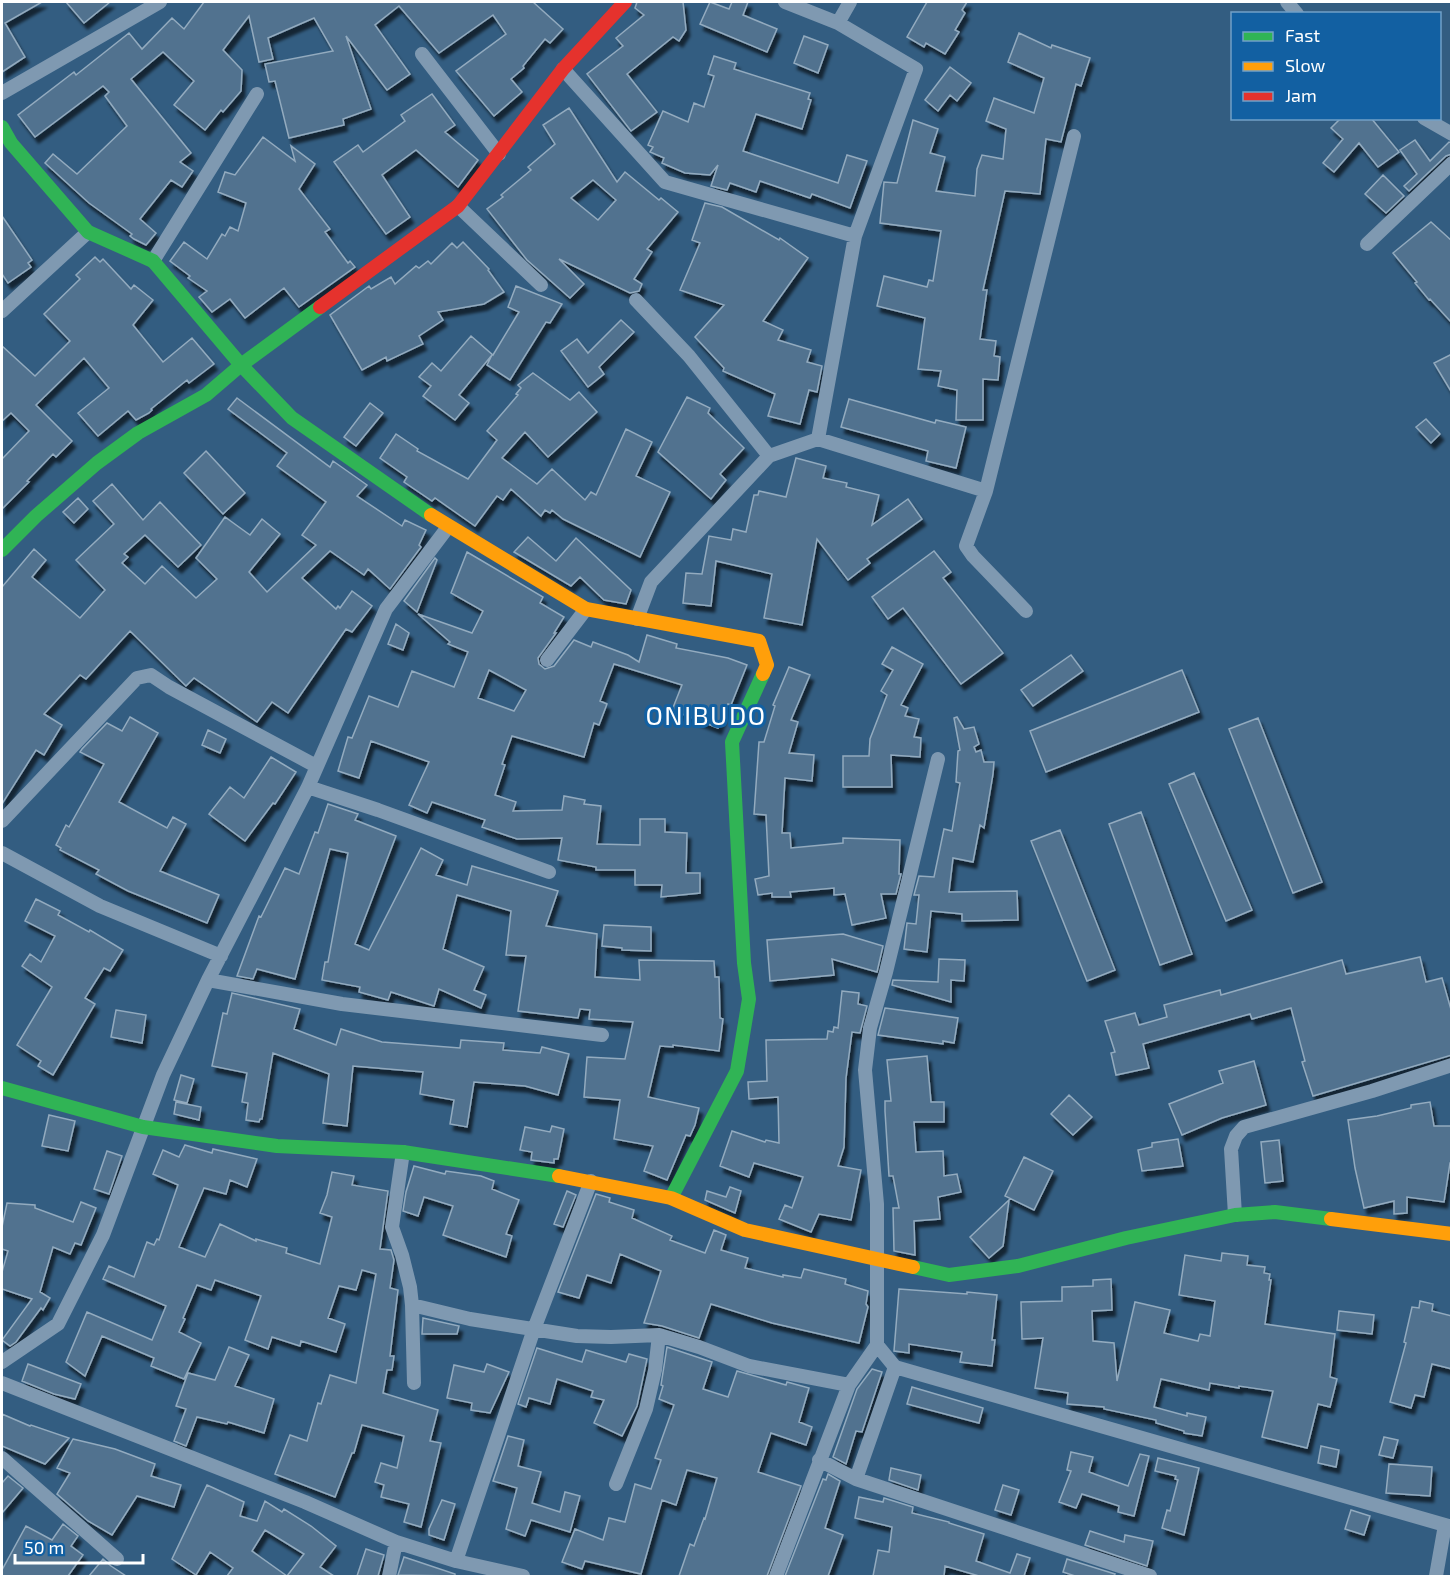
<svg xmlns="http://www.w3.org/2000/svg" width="1453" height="1578" font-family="'Exo 2',sans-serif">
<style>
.building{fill:#51728f;stroke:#93abbf;stroke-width:1.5;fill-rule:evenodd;filter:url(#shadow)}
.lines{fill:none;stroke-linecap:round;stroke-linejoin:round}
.street{stroke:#7f99b1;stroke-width:14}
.fast{stroke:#30b455;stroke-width:14}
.slow{stroke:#ff9f0a;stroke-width:14}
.jam{stroke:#e5322d;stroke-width:14}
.labels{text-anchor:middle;stroke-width:6;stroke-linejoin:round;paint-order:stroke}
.quarter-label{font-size:26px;letter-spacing:1.5px;fill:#fff;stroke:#1260a2}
</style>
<defs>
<filter id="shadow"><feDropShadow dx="3.5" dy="6" stdDeviation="1.5" flood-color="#0009"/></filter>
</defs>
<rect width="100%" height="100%" fill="#335d81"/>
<path class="building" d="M2,2H42L5,23L25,57L2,72Z
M66,2H110L84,23Z
M204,2H533L563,29L550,43L545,39L523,66L524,68L511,79L522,92L494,116L456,71L506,34L493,15L439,53L399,6L375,25L410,74L387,90L346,36L371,109L343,119L344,125L289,138L275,81L269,82L265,64L333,51L314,18L268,38L273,59L259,62L249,16L223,50L242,70L241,91L223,112L221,110L205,130L174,105L194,81L163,52L131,79L191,153L180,162L193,171L182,187L171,180L140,219L156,233L146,245L134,239L130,236L132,234L89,203L45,163L53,154L77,174L127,126L105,96L109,92L103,86L35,137L18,115L74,72L76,75L129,33L142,49L172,18L184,29Z
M637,2H683L686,30L679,41L673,37L627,74L657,112L631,131L587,74L623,46L616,38L644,15L635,8Z
M710,2L729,9L732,2H748L743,15L777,29L767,52L700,24Z
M927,2H967L962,10L965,13L955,30L959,32L945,54L926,43L924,47L907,37Z
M1019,33L1051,48L1052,45L1090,58L1081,86L1076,84L1061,142L1046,139L1040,194L1005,191L983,290H987L980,339L996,341L994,356L1000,357L998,380L983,379V420H956L957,390L938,386L941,371L918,369L925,318L877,306L884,276L927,287L929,280L933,281L941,231L880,223L884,182L897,183L913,120L938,129L930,153L945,157L936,191L975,196L977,169L982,155L1003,159L1006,129L986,121L994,98L1034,113L1044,78L1008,62Z
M804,36L828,45L818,73L794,63Z
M714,56L736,63L734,69L810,93L808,99L811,100L802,129L756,114L743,151L838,183L847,155L867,161L850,208L812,194L810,198L760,181L756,192L730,183L727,190L711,186L718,165L710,175L685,173L662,163L664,158L650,152L653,147L648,145L663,111L688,122L694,103L704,107L714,76L708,74Z
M950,67L971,83L957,101L950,95L938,111L925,100Z
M432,94L455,125L445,132L478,160L458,187L416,150L382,175L410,217L386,234L334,162L358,145L363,152L405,121L401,115Z
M569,108L617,182L625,172L659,200L661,198L678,212L647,249L652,252L634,279L642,284L639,291L630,293L559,259L584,284L570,298L527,260L487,209L503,197L501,195L531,170L528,167L555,144L543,125ZM593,180L616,200L598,220L571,198Z
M1341,118H1371L1399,152L1378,167L1359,143L1334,172L1323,163L1343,139L1331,128Z
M263,137L295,161L291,146L315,164L299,189L330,229L325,232L348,263L350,261L355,267L299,307L284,288L245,318L230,299L212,312L199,297L207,291L188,278L190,276L170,261L184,242L207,259L222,234L225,236L230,227L238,231L246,203L218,192L225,172L235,175Z
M1415,140L1430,161L1449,142L1452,143V154L1446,156L1409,191L1404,186L1417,174L1400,150Z
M1383,175L1404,196L1386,213L1365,194Z
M705,203L722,207L779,240L780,238L808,258L763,321L783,330L778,340L811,350L807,362L822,366L817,392L809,390L800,424L768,416L775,394L723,371L724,368L695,337L724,305L680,290L700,243L692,240Z
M2,216L32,260L28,263L31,267L8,283L2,274Z
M1431,222L1452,241V323L1430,299L1429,300L1415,283L1417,282L1393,253Z
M463,242L489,269L488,270L504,292L484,304L438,312L443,320L419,336L423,344L387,361L386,357L362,370L330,315L369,286L371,289L391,277L395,284L416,266L419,268L428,261L431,264L452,243L457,248Z
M95,257L100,262L103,259L131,289L134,285L153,300L133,325L163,362L192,338L214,364L189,383L187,380L151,409L152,410L149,413L136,420L128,411L98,436L78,413L109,388L84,358L36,405L72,441L56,457L53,454L27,481L29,482L2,509V459L29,431L11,413L2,421V346L35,376L70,341L44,314L80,279L76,275Z
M516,286L562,304L550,323L546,322L510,380L487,365L492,355L459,395L469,403L455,420L423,396L431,386L419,377L432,363L441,371L471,336L493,355L519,312L508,307Z
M621,320L634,332L599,367L604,374L588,387L561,351L577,339L588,353Z
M1452,354V393L1434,363Z
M533,373L570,400L579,392L597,412L548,457L525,432L502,458L537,484L552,469L585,500L591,492L596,495L626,429L652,442L636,476L670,492L640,557L563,519L552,510L550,513L545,510L541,516L511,489L503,500L497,496L475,526L435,498L432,501L404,482L407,477L380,458L396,434L418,449L417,451L468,479L497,440L487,431L518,395L516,394L521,388L518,385Z
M687,397L710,408L708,413L744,448L720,474L726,480L711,499L658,452Z
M237,398L330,467L333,461L367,485L357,496L402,526L405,520L426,530L419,545L421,547L390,589L368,569L364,575L330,551L302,578L336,609L338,606L340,608L352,591L372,606L352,632L346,629L288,713L272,702L257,722L194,678L186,686L130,631L86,679L80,675L44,714L62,725L44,755L36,750L2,804V587L34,549L46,560L32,577L80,618L105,590L76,560L114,524L93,501L112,484L143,520L160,502L201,545L178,567L145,535L124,554L128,557L122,563L145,584L162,566L196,598L217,579L196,558L225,517L250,535L262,519L280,534L249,572L267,592L316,545L302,535L326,502L277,466L287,453L228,409Z
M849,399L935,423L936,420L966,427L956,468L926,461L928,451L841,427Z
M370,403L383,413L356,446L344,437Z
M1426,419L1440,434L1431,443L1416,427Z
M206,451L245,493L223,514L184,473Z
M796,458L826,466L823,478L847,483L846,487L879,495L872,525L908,499L922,519L867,559L870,563L848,580L817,539L802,625L764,618L772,574L716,561L711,606L683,603L686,573L702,574L709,536L731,540L733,529L746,532L754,495H758L759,491L786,497Z
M78,498L88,509L74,523L63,512Z
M528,537L556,561L576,538L631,590L626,604L604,600L580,577L571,586L514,552Z
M934,551L951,572L943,578L1003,653L961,684L903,608L888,619L872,597Z
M467,552L543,597L540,603L564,617L554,633H556L538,658L539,664L545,669L554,666L574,640L591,647L593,642L628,655L639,662L647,635L677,644L676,648L728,658L747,665L731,705L728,704L718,728L672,710L682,685L614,664L600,701L607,704L599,725L594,723L584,757L512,736L502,764L505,765L495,795L516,802L513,811L562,810L564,796L585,800L584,804L601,806L597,844L640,845V819H665V832L687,833L686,873H700V893L661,897L662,885H635V870H596V867L558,860L562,838L517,839L482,827L485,820L432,802L427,813L409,805L429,762L371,741L359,778L338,771L348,737L352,738L369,696L398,707L412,671L454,687L468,652L448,644L450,642L418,614L472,633L483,611L451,593ZM489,670L526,690L514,711L478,698Z
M435,558L437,560L417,612L404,601Z
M396,624L409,633L403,650L388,644Z
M892,647L923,664L901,705L908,708L905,716L919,719L914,737L921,738L920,757L891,755L892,787H843V756H869L870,739L887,695L881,691L893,670L882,664Z
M1071,655L1083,671L1033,706L1021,690Z
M789,667L810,675L791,720L798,722L789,753L814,755L812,781L785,778L782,833H790L791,848L843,843V838L900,840L899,874H901L896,894H881L886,918L852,925L845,894L834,895V888L790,892L791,897H772V893L758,895L755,879L769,876L766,815L754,814L759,742H764L775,706L773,705Z
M1182,670L1199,712L1046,772L1030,731Z
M130,717L158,733L119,802L167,828L173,817L186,824L160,871L219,895L207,923L128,891L96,874L99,870L60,850L61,848L56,845L66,825L69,827L104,764L80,752L82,749L107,723L122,731Z
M957,717L964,729L974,727L979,744L974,747L976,752L981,750L984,762H994L993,774L984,828L980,825L973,862L953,858L949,892L1017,891L1018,920L962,921V914L931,911L927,952L904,949L907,923L916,924L919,895H914L919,876L934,877L944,829L952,831L960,783L956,782L958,751L960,750L954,718Z
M1258,718L1322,882L1293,893L1229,729Z
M208,730L226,739L220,753L202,745Z
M271,757L296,772L275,804L273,803L245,841L209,814L230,787L244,798Z
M1194,773L1252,910L1226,921L1169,784Z
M328,804L358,814L355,820L396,836L355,944L369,950L421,848L443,860L436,875L467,885L472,866L558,891L546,926L597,934L595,977L640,980L639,960L714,961L715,977H719L720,1018L723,1019L719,1051L673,1045V1047L660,1046L648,1097L699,1108L695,1125L690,1136L686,1135L667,1180L644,1171L653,1146L614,1139L620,1100L584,1097L587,1057L625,1059L633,1022L589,1019L590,1010L580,1009L578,1018L518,1011L526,956L506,955L511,911L457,895L443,949L484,967L474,990L486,995L481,1008L439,989L434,1006L391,992L388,1000L359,992L360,987L322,980L325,962H328L348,853L330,849L295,979L257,969L253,979L237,976L259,916L261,917L285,868L299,874L315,832L318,833Z
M1141,812L1192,954L1160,965L1109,824Z
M1060,830L1115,970L1087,981L1031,841Z
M36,899L60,911L58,915L89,932L90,930L123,950L110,971L104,968L85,998L95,1004L53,1075L38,1066L41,1061L17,1045L52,987L22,966L30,954L41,962L55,936L25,921Z
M604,925L651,927V951L622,950V948L602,946Z
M843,934L883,946L877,972L832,959L834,975L770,981L767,940Z
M1420,957L1426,982L1442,978L1452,1013V1055L1313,1096L1302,1062L1305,1061L1291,1008L1252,1019L1250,1014L1143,1044L1149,1068L1116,1075L1111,1053L1115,1052L1105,1021L1135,1013L1139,1025L1167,1017L1164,1005L1220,990L1221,995L1342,960L1346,974Z
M939,959L965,960L964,981L951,980V1002L892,985L893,980L938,982Z
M842,991L859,993L858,1004L867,1006L860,1033L852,1032L846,1078L844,1147L838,1166L861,1170L851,1220L819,1214L811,1232L779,1219L785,1205L792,1208L803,1177L754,1163L749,1177L720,1166L732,1131L765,1142L766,1140L779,1143L778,1097L749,1099L748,1082L767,1081L766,1040L827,1039L828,1031L833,1032L834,1027L838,1028Z
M232,993L300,1009L294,1029L336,1045L341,1029L382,1042L460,1048L461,1040L504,1043L503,1050L540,1053L542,1047L569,1054L558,1095L525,1086L474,1082L467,1127L450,1124L454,1100L420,1094L423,1072L353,1066L347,1126L323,1123L329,1074L273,1053L262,1119H260L259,1122L246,1120L248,1103L242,1102L247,1073L212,1066L223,1013L227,1014Z
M885,1008L958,1018L954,1043L943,1041V1044L878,1035Z
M116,1010L146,1015L142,1043L111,1037Z
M927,1056L931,1102H944V1122H914L916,1152L943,1151L944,1176L957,1174L961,1192L938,1197L940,1219L914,1221L915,1255L894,1251L893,1208H899L893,1176H889L885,1111V1101H891L887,1060Z
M1254,1061L1266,1105L1222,1118L1182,1135L1169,1104L1223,1083L1219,1071Z
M181,1075L194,1079L187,1103L174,1100Z
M1069,1095L1092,1117L1073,1135L1051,1114Z
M176,1102L201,1107L199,1120L174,1114Z
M1430,1102L1434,1126H1452V1163H1450L1444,1202L1407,1197V1213L1394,1214V1201L1364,1208L1355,1168L1348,1120L1377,1116L1411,1108V1105Z
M49,1115L75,1121L68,1151L42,1146Z
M552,1126L564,1129L558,1159H554V1163L531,1160L532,1152L520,1150L525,1127L550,1132Z
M1178,1139L1183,1166L1142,1171L1138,1150L1152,1147V1143Z
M1279,1140L1283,1181L1265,1183L1261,1142Z
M185,1145L212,1153L213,1149L257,1159L247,1187L230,1180L226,1194L204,1188L179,1247L205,1257L220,1224L256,1241V1239L287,1248L286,1253L320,1264L332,1217L320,1213L327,1195L332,1172L354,1176L352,1185L388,1191L380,1249L391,1250L394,1260L390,1288L398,1290L390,1356H394L392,1370H387L383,1393L438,1410L430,1441L441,1443L421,1527L404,1522L409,1504L381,1497L384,1485L375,1482L381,1463L397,1468L404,1436L362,1425L354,1453H352L335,1497L275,1474L290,1435L307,1441L318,1403L321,1404L330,1375L356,1383L376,1274L362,1270L356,1290L339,1286L328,1318L345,1324L336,1352L301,1341L300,1346L272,1337L268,1349L245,1340L261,1296L215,1280L211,1290L197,1285L183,1318L185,1319L179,1332L201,1343L184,1379L151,1366L154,1358L102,1336L85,1376L66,1362L87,1312L152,1340L166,1306L103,1279L109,1266L134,1277L147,1242L154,1245L157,1239L159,1240L178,1185L153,1174L163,1150L179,1157Z
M107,1151L122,1156L109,1194L94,1189Z
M1024,1157L1053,1171L1034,1210L1005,1196Z
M414,1166L445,1174L446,1171L481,1176L494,1181L492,1189L519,1200L506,1234L512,1236L506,1257L443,1235L453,1206L424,1197L418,1216L403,1211L406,1192Z
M730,1187L741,1191L735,1213L705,1200L707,1191L726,1197Z
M567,1191L576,1195L563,1227L554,1224Z
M596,1194L610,1198L609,1202L634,1210L632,1218L672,1236L670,1240L705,1253L714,1230L726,1235L721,1250L748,1258L745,1268L783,1277V1275L801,1278L804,1269L846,1279L845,1284L868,1291L866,1304L868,1307L859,1343L772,1323L711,1304L699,1338L662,1326L644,1323L661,1271L620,1254L611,1283L587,1275L579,1298L558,1292Z
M1009,1200L1003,1246L989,1258L970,1237Z
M81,1202L96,1208L81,1245L75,1243L70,1254L53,1247L40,1292L50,1298L43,1310L41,1308L16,1342L10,1346L2,1340L32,1299L2,1289V1272L8,1251L2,1249V1227L7,1203L35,1205V1208L73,1222Z
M1222,1253L1248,1256L1247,1265L1265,1267L1264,1273L1270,1274L1269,1280H1271L1265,1324L1335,1334L1330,1377L1337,1379L1330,1407L1318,1404L1307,1448L1262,1437L1273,1391L1239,1386V1388L1210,1383L1209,1390L1161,1379L1154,1407L1187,1416V1413L1206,1417L1202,1436L1184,1433V1431L1156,1423V1420L1104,1409V1407L1067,1404L1068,1393L1035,1388L1043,1338L1022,1339L1021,1302L1062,1301V1287L1093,1286V1280L1111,1279L1112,1310L1092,1311L1093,1341L1114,1343L1117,1381L1135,1302L1170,1310L1164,1333L1198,1341L1200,1334L1210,1336L1215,1301L1179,1295L1185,1255L1221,1261Z
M899,1289L967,1294V1292L997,1295L992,1340H995L992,1366L960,1362L962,1352L909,1344V1353L894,1351Z
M1420,1301L1433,1304L1432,1311L1452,1316V1369L1432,1364L1424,1397L1415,1395L1411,1408L1390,1402L1406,1343L1404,1342L1412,1307L1419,1308Z
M1339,1311L1374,1315L1372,1334L1337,1330Z
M423,1318L459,1326L457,1334H422Z
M229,1347L249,1355L235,1386L274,1399L264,1433L228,1422L227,1424L197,1417L186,1446L174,1441L186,1409L176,1406L188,1373L215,1380Z
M667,1347L712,1362L703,1389L728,1397L737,1371L786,1385L787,1382L809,1388L799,1422L812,1427L806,1445L771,1433L758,1472L801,1486L767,1576H679L690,1544L694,1546L704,1518L705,1519L717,1478L687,1470L676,1505L662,1500L641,1574L585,1561L582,1569L562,1562L575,1529L603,1540L609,1518L625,1522L635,1484L651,1489L661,1460L655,1458L674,1405L659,1399L663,1386L661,1385Z
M537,1348L582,1362L586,1350L626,1362L629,1354L647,1359L637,1406L622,1436L594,1423L604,1400L591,1397L593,1391L557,1379L550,1404L529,1398L526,1407L518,1404Z
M28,1364L81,1384L75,1399L54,1394L22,1381Z
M487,1364L509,1372L490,1413L471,1410L472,1403L447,1398L454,1365L484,1372Z
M872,1369L882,1372L862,1432L856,1431L846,1464L833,1457L857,1389Z
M912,1387L983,1408L979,1423L907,1404Z
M2,1414L30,1426L31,1425L69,1438L45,1464L2,1446Z
M508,1436L524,1440L518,1466L541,1472L532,1503L560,1512L565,1492L580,1496L570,1532L531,1520L525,1536L506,1529L517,1488L493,1481Z
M1384,1437L1398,1440L1393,1458L1379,1455Z
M73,1439L115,1449L155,1464L151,1476L181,1485L174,1507L137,1496L112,1535L88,1521L57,1494L70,1473L57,1468Z
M1321,1446L1339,1450L1336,1467L1318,1463Z
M1071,1452L1093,1457L1089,1472L1128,1486L1140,1454L1149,1456L1134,1516L1118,1512L1119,1506L1082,1494L1076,1508L1059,1502L1071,1471L1067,1470Z
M1158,1458L1199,1468L1184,1535L1162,1528L1167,1510L1170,1511L1178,1480L1175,1479L1176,1476L1155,1471Z
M1389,1464L1432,1467L1430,1496L1386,1493Z
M891,1468L921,1475L918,1490L889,1480Z
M828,1474L840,1481L825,1528L843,1535L828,1576H785L823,1479L826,1480Z
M8,1476L23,1488L2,1513V1483Z
M207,1485L244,1502L240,1516L257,1521L265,1501L282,1512L284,1509L311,1526L336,1546L320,1567L334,1576H227L233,1568L210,1552L196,1575L172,1559ZM265,1530L304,1554L287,1576L252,1551Z
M1003,1485L1019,1490L1011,1515L995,1510Z
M859,1497L883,1502L884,1498L913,1507L912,1513L949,1522V1523L984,1534L976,1561L1010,1573L1017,1554L1030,1558L1024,1576H979L945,1566L944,1576H873L878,1550L889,1552L892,1527L855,1518Z
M442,1500L455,1504L444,1540L429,1535V1529Z
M1351,1510L1370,1516L1364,1535L1345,1529Z
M63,1524L78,1536L71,1546L83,1555L68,1576H2V1570L26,1526L52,1540Z
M1090,1531L1124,1542L1125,1535L1153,1541L1147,1566L1085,1545Z
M366,1549L384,1555L378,1576H357Z
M404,1557L455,1574V1576L398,1575Z
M103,1559L111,1566L126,1576H89Z
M1067,1559L1115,1574L1114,1576H1075L1063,1572Z"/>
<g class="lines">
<path class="street" d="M785,2L838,23L916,69L855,236L818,439
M1287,2L1297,14
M838,23L850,2
M422,54L499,154
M563,69L665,182L855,236
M2,93L160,2
M1424,118L1452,134
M458,206L541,285
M1367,244L1452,163
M153,261L257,94
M636,300L689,356L769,456
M2,311L88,232
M1026,611L973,556L966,546L986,491L1074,136
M637,619L651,582L769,456L818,439L986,491
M547,660L586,609
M308,787L378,810L549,872
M2,821L137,678L151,675L169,687L316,766
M2,853L100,906L221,956
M208,980L342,1004L602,1035
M403,1152L392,1227L402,1255L410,1287L412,1305L414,1383
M1235,1215L1231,1149L1236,1136L1244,1127L1372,1091L1452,1065
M412,1305L470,1319L577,1336L611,1337L659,1335
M877,1345L895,1367L1452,1527
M2,1362L58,1324L103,1235L163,1075L208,980L308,787L386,609L448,527
M2,1383L305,1502L396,1542L456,1561L523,1576
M2,1458L117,1559
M819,1460L856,1479L1150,1576
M856,1479L895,1367
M616,1484L646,1409L655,1370L659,1335L699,1347L749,1366L849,1385
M456,1561L534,1329L591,1181
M389,1576L396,1542
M776,1576L849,1385L877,1345V1204L865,1070L870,1028L886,972L938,759
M1436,1576L1445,1525"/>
<path class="fast" d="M2,127L11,143L88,232L153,261L241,365L292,418L431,515
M2,550L36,516L97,463L138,433L206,395L241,365L320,307
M2,1088L143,1127L277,1146L403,1152L559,1176
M671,1198L737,1071L749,999L744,963L732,742L763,674
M913,1267L949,1275L1018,1266L1126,1238L1235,1215L1275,1212L1331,1219"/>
<path class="slow" d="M431,515L586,609L759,641L767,665L763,674
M559,1176L671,1198L745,1230L913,1267
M1331,1219L1452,1234"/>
<path class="jam" d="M320,307L458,206L563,69L625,2"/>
</g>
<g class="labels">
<g class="quarter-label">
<text x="706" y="725">ONIBUDO</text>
</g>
</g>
<rect width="1453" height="1578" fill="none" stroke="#ffffff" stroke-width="6"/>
<rect x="1231" y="12" width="210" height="108" fill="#1260a2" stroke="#71a0c7" stroke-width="1.5"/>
<rect x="1243" y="32" width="30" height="9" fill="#30b455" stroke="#71a0c7" stroke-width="1.5"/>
<text x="1285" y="42" font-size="18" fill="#ffffff">Fast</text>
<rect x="1243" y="62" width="30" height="9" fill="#ff9f0a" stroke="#71a0c7" stroke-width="1.5"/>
<text x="1285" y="72" font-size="18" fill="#ffffff">Slow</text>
<rect x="1243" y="92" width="30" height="9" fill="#e5322d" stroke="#71a0c7" stroke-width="1.5"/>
<text x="1285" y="102" font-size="18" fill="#ffffff">Jam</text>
<path d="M15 1554v9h128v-9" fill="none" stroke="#ffffff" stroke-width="3"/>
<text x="24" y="1554" font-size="18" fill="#ffffff" stroke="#1260a2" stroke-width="4.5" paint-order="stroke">50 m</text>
</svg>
